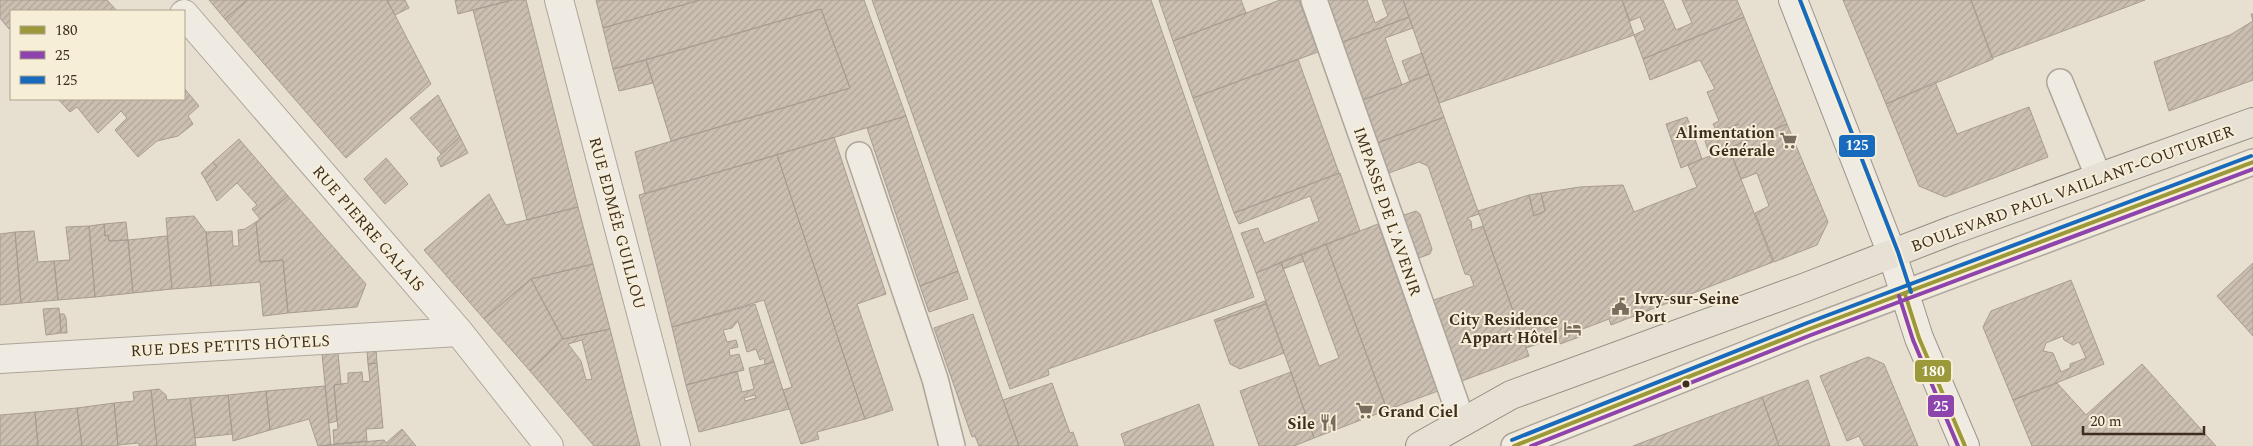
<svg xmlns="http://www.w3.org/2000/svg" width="2253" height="446" font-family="Spectral,serif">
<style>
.building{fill:url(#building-hatch);stroke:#a89c90;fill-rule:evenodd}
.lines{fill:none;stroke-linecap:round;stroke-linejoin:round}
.lane-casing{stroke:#ada599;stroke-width:28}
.street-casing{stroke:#ada599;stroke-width:30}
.secondary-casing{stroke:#9c958a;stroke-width:30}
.primary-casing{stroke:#928b80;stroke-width:30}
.lane{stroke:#efebe3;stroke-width:25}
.street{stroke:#efebe3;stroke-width:28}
.secondary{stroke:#efebe3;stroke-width:28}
.primary{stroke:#e6e1d4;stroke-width:28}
.bus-1-casing{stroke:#f7eed8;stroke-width:8}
.bus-2-casing{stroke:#f7eed8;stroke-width:8}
.bus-3-casing{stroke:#f7eed8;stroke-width:8}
.bus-1{stroke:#9b993a;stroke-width:4}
.bus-2{stroke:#8e44ad;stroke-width:4}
.bus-3{stroke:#186abd;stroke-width:4}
.bus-dot{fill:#3d2e20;stroke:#f7eed8;stroke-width:2}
.labels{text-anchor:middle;stroke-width:4;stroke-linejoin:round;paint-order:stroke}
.poi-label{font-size:16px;font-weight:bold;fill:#3d2e20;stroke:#f7eed8;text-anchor:end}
.street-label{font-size:16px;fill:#3d2e20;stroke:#f7eed8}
.line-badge{stroke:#f7eed8;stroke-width:2}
.badge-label{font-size:14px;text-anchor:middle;font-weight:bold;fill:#fff}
</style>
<defs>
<pattern id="building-hatch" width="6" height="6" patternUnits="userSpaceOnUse" patternTransform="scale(1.25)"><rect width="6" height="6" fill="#cbbfb2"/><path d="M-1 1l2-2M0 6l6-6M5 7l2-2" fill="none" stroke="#afa499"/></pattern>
</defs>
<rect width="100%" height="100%" fill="#e7e0d1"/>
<path class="building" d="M0,0H107L117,11H11V27L9,29L0,18Z
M209,0H247L225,19Z
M247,0H387L431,84L346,158L225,19Z
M387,0H405L409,8L395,15Z
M455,0H512L458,14Z
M512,0H526L578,207L527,220L473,10Z
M596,0H700L603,28Z
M700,0H864L906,116L645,194L635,152L850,88L821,9L613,69L603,28Z
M872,0H1151L1254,297L1048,369L1049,375L1010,389Z
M1159,0H1241L1246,13L1173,41Z
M1280,0H1299L1318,52L1193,98L1173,41Z
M1325,0H1367L1375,23L1388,16L1382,0H1403L1409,17L1340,43Z
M1403,0H1622L1634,35L1439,103Z
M1622,0H1663L1676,30L1692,23L1682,0H1737L1744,17L1643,59L1634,35L1645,30L1640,17L1630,21Z
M1843,0H1971L1993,59L1886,104Z
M1971,0H2145L1992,58Z
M821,9L850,88L671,141L646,60Z
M2251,14H2253V80L2169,111L2154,62L2230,35L2253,21Z
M1409,17L1413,28L1385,38L1402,85L1360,101L1340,43Z
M1744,17L1787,124L1710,156L1705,141L1739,124L1717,132L1713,124L1719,121L1707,92L1715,89L1700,60L1650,80L1643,59Z
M1422,53L1429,74L1410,82L1402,61Z
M1298,59L1339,173L1234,213L1193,98Z
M646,60L653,83L619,91L613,69Z
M1429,74L1444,117L1375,144L1360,101Z
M1935,82L1957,134L2029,107L2048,157L1945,197L1919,186L1886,104Z
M184,88L199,106L188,116L193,124L178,136L157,141L138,157L115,130L127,118L121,111L98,133L77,107L70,112L58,99H184Z
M438,95L460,137L441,154L410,118Z
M906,116L958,271L920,286L867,128Z
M1444,117L1479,214L1467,218L1471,221L1472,230L1483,226L1529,356L1459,382L1431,301L1474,286L1470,275L1465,274L1428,166L1419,162L1386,174L1375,144Z
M1687,117L1702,159L1681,168L1666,124Z
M1787,124L1828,222L1817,245L1774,262L1755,213L1769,206L1757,173L1741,179L1729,148Z
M460,137L468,153L441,167L437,158Z
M834,137L886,294L857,304L893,410L865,419L777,155Z
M239,139L288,196L260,219L252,209L257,205L237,183L217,201L205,179L217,167L213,162Z
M1729,148L1773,262L1611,325L1609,319L1580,330L1582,336L1560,344L1558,337L1526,348L1478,211L1529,195L1534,216L1545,211L1541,193L1580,187L1623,185L1634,212L1697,187L1688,165Z
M777,155L865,419L817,432L819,439L801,444L783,390L792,387L764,300L672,327L639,195Z
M386,158L408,184L385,204L364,179Z
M213,162L217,167L205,179L201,173Z
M1340,173L1360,231L1256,273L1241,233L1258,228L1264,243L1319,221L1310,196L1239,224L1234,213Z
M1541,193L1545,211L1534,216L1529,195Z
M489,194L506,225L578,207L593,264L531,279L484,319L424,250Z
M288,196L366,284L357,307L288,313L283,260L260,262L256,222Z
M1416,211L1420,214L1432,249L1430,254L1416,259L1401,216Z
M194,216L206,232L211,286L172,289L166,218Z
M126,222L128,240L109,241L108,235L105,236L104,224Z
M256,222L260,262L283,260L288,313L263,316L260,282L211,286L206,232L232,231L233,246H239L238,230L245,229Z
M104,224L105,236L108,235L109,241L128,240L133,293L95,297L89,226Z
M1378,224L1438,391L1387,410L1326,244Z
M89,226L95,297L58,300L54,261L70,260L66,227Z
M34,231L38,262L54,261L58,300L21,303L15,232Z
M15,232L21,303L0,305V234Z
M167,236L172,289L133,293L128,240Z
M1326,244L1387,410L1314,438L1256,273L1281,262L1319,366L1339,358L1301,254Z
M1301,254L1304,261L1283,269L1281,262Z
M2253,263V336L2217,296Z
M593,264L610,329L563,339L531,279Z
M958,271L968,299L929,312L920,286Z
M531,279L563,339L530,371L484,319Z
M2071,280L2104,364L2013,400L1983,327L1991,311ZM2063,336L2064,340L2073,345L2079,342L2086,358L2070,364V368L2061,372L2053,353L2043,351L2046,343Z
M1265,301L1266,304L1215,322L1214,320Z
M755,304L774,362L765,364L764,358L760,360L756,349L747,352L738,321L732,328L723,330L727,342L736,340L738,347L729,349L730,356L739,354L744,370L686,385L672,327Z
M1266,304L1284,353L1240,369L1230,364L1215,322Z
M59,308L61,333L46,335L43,309Z
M60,314H64L66,318L67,333H61Z
M973,314L1003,400L1019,446H979L975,436L972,437L934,328Z
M610,329L640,446H594L530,371L563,339ZM582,340L592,379L586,380L581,361L568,344Z
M376,349L377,363L368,364L367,351Z
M338,353L341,384L334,385L337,421L329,423L322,354Z
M1868,357L1884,364L1918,446H1864L1859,436L1847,441L1820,376Z
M774,362L789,409L699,432L686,385L737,371L742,392L754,389L749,368ZM755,395L756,398L745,401L744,398Z
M377,363L383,428L366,429L367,441L334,444L333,430L338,429L334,385L348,383V373L362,372L363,382L370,381L368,364Z
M2142,364L2216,446H2032L2013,400L2057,383L2086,415Z
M1291,372L1314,438L1294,446H1259L1240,391Z
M1808,380L1830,446H1779L1762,397Z
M1052,383L1070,433L1073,432L1078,446H1019L1003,400Z
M325,386L331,445L318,446L309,419L270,430L266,391Z
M159,389L166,395L167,400L190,398L196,446H157L151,390Z
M151,390L157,446H139V443L118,445L114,403L134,401L133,392Z
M266,391L270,430L233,441L228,395Z
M228,395L232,434L195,438L190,398Z
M1762,397L1779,446H1633Z
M114,403L118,446H82L77,408Z
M1199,404L1214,446H1125L1121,434Z
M77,408L82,446H38L35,412Z
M35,412L38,446H0V415Z
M402,429L416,446H318L384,440L386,443Z"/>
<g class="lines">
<defs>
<path id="lane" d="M1314,0L1462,421
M2060,82L2099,178
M859,155L935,379L952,446
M1514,446L1809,329L2253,162"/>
<path id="street" d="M559,0L676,446
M184,14L459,332L549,446
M0,359L459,332"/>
<path id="secondary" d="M1793,0L1892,254L1919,338L1965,446"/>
<path id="primary" d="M1420,446L1511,395L1806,287L1953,230L2253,122"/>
</defs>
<use href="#lane" class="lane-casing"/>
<use href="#street" class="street-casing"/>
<use href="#secondary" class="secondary-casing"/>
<use href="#primary" class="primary-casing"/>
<use href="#lane" class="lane"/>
<use href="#street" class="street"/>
<use href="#secondary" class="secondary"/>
<use href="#primary" class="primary"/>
<defs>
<path id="bus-1" d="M1905,294L1919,338L1965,446
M1514,446L1809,329L2253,162"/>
<path id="bus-2" d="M1899,296L1913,340L1958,446
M1531,446L1811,335L2253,169"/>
<path id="bus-3" d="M1800,0L1898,252L1911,292
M1512,440L1807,323L2251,156"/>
</defs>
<use href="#bus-1" class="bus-1-casing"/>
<use href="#bus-2" class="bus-2-casing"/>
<use href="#bus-3" class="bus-3-casing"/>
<use href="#bus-1" class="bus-1"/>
<use href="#bus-2" class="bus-2"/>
<use href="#bus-3" class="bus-3"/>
</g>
<defs>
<symbol id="supermarket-bare" viewBox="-9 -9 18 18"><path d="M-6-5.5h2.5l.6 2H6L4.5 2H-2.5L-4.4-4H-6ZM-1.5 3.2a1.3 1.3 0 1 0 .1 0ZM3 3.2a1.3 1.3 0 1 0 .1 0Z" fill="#786c5e" stroke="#f7eed8" stroke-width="2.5" paint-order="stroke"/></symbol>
<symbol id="civic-bare" viewBox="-9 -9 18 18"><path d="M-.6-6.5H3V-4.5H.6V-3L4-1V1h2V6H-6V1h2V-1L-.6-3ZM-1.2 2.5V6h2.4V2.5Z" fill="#786c5e" stroke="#f7eed8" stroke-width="2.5" paint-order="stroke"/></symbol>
<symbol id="hotel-bare" viewBox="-9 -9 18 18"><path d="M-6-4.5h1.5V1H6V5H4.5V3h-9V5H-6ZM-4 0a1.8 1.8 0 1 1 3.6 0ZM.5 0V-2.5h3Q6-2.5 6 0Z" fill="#786c5e" stroke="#f7eed8" stroke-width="2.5" paint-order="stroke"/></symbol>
<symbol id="restaurant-bare" viewBox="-9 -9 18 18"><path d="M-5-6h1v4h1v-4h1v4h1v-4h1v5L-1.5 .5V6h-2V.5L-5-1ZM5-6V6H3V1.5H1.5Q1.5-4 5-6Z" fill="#786c5e" stroke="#f7eed8" stroke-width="2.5" paint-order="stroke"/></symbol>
</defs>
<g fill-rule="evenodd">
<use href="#supermarket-bare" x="1776" y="128" width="25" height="25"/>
<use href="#civic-bare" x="1608" y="294" width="25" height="25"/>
<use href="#hotel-bare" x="1560" y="316" width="25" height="25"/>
<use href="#supermarket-bare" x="1352" y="398" width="25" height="25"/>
<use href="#restaurant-bare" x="1316" y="410" width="25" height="25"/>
</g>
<circle class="bus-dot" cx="1686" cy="384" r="4.5"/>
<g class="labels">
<g class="poi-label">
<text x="1775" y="138">Alimentation<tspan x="1775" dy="18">Générale</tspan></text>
<text x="1634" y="304" text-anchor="start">Ivry-sur-Seine<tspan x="1634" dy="18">Port</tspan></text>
<text x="1558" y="325">City Residence<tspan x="1558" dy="18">Appart Hôtel</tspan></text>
<text x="1378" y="417" text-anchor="start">Grand Ciel</text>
<text x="1315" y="429">Sile</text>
</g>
<g class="street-label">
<text transform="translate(2072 188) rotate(-20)" y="6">BOULEVARD PAUL VAILLANT-COUTURIER</text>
<text transform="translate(1388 211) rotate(71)" y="6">IMPASSE DE L'AVENIR</text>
<text transform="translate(618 223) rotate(75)" y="6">RUE EDMÉE GUILLOU</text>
<text transform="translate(369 228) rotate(49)" y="6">RUE PIERRE GALAIS</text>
<text transform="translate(230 345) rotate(-3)" y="6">RUE DES PETITS HÔTELS</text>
</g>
</g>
<g class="line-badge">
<rect x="1838" y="134" width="38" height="24" rx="5" fill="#186abd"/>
<rect x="1914" y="359" width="38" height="24" rx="5" fill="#9b993a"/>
<rect x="1927" y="394" width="28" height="24" rx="5" fill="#8e44ad"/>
</g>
<g class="badge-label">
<text x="1857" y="150">125</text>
<text x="1933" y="376">180</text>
<text x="1941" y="411">25</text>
</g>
<rect x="10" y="10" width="175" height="90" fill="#f7eed8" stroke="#ada18e"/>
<rect x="20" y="26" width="25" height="8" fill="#9b993a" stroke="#ada18e"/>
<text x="55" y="35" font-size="15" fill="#3d2e20">180</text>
<rect x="20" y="51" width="25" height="8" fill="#8e44ad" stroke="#ada18e"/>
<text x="55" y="60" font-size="15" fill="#3d2e20">25</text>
<rect x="20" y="76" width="25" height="8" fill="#186abd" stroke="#ada18e"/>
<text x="55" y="85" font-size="15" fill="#3d2e20">125</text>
<path d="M2083 426v8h121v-8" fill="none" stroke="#3d2e20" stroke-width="2.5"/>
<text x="2090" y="426" font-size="15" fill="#3d2e20" stroke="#f7eed8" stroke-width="4" paint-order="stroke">20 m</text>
</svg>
